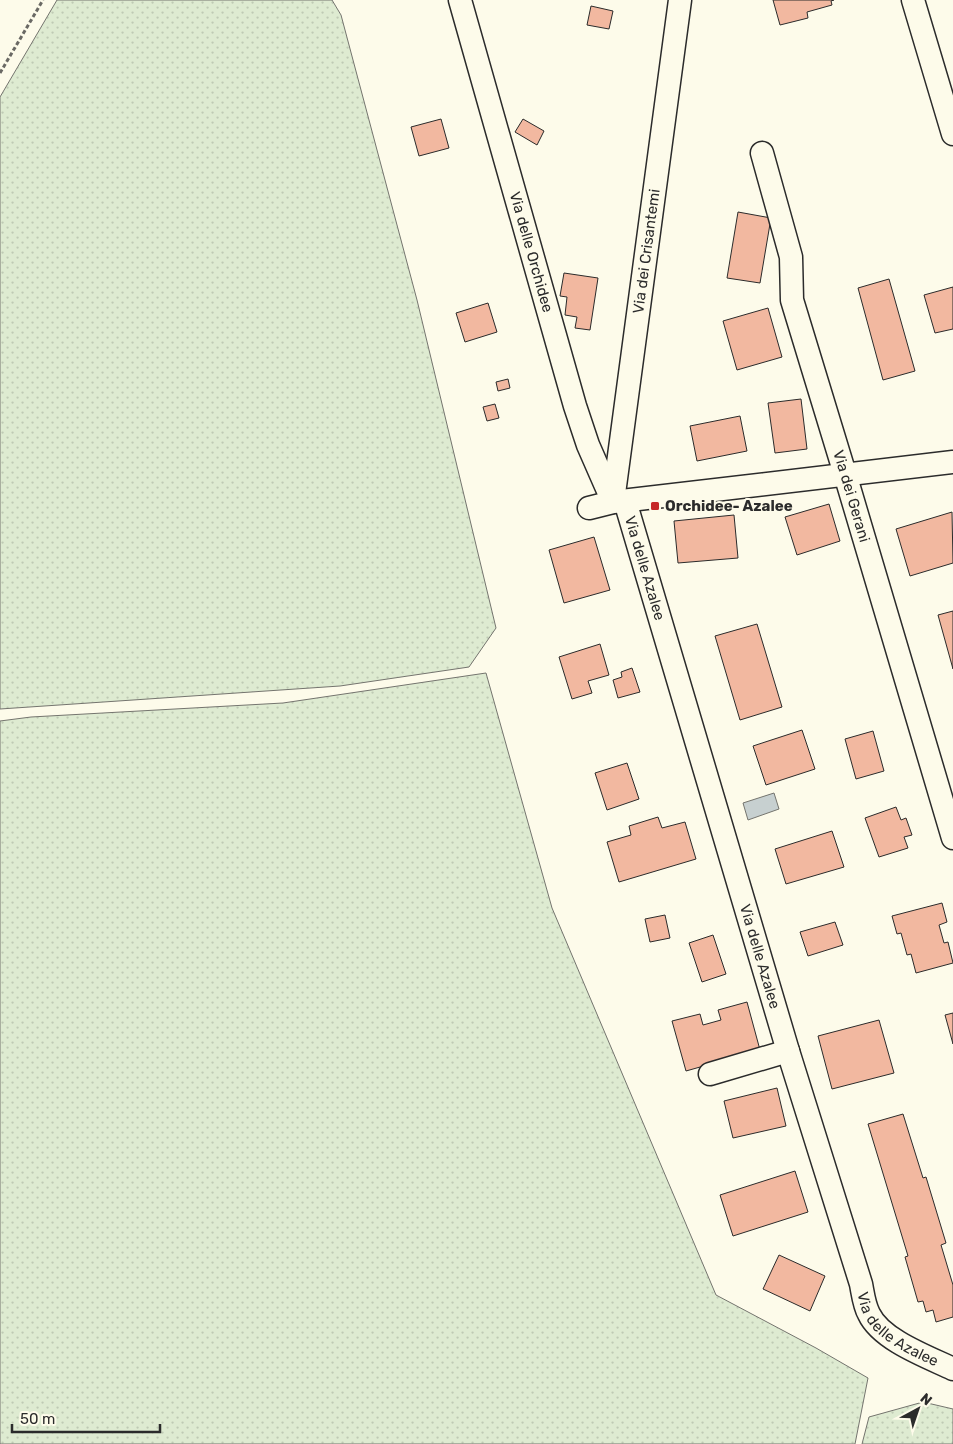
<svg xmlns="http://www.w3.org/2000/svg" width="953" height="1444" font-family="Rubik,sans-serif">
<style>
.grass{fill:url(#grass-dots);stroke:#74746e}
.water{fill:#c7d0d0;stroke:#74746e}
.building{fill:#f2b8a0;stroke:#2b2b2b}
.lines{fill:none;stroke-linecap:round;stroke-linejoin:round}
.minor-casing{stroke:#2b2b2b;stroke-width:25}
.path{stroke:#6a6964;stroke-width:3;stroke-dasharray:4 2.5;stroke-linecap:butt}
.minor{stroke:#fdfbea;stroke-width:22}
.poi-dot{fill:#c62828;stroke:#fdfbea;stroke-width:2}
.labels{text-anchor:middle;stroke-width:4;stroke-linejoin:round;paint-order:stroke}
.street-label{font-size:15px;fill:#2b2b2b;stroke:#fdfbea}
.poi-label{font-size:15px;font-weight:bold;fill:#2b2b2b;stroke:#fdfbea;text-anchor:start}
</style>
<defs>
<pattern id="grass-dots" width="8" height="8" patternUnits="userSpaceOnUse" patternTransform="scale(1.25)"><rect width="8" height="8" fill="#deebd1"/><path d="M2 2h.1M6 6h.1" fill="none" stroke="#bfcab4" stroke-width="1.8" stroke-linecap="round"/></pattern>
</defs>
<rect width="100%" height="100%" fill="#fdfbea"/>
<path class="grass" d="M57,0H332L341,15L417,300L496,628L469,667L340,686L0,709V97Z
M486,673L552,908L716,1295L816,1348L868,1378L855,1444H0V721L31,717L283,703Z
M923,1402L953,1409V1444H862L869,1417Z"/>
<path class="water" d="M774,793L779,809L748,820L743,803Z"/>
<path class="building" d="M773,0H834L831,1L832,5L807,12L808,18L780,25Z
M591,6L613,11L609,29L587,25Z
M441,119L449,148L419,156L411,127Z
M523,119L544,131L537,145L515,132Z
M738,212L771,218L760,283L727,278Z
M564,273L598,278L590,330L575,328L577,317L565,315L567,297L560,296Z
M889,279L915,371L883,380L858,288Z
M953,287V329L935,333L924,295Z
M488,303L497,332L465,342L456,313Z
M768,308L782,357L737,370L723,321Z
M508,379L510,388L498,391L496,382Z
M801,399L807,449L775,453L768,403Z
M495,404L499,418L487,421L483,407Z
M740,416L747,451L697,461L690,426Z
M829,504L840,541L797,555L785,517Z
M952,512L953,563L910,576L896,529Z
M734,515L738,558L678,563L674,521Z
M594,537L610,590L564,603L549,550Z
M953,611V669L938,615Z
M757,624L782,707L740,720L715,636Z
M600,644L609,675L588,681L592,693L572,699L559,657Z
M632,668L640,692L618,698L613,680L622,677L621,672Z
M802,730L815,769L766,785L753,746Z
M873,731L884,771L856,779L845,739Z
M627,763L639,799L607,810L595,773Z
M896,807L901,820L906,818L912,835L904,837L908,848L879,857L865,818Z
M658,817L662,828L685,822L696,859L619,882L607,842L631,835L629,826Z
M832,831L844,867L786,884L775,849Z
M942,903L947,922L939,925L944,943L948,942L953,963L916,973L911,954L907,955L901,933L897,934L892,916Z
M665,915L670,938L650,942L645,919Z
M835,922L843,945L808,956L800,932Z
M713,935L726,974L702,982L689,943Z
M747,1002L760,1050L686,1071L672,1021L700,1014L703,1025L721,1020L718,1010Z
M953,1013V1044L945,1015Z
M879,1020L894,1073L832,1089L818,1036Z
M777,1088L786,1126L733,1138L724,1101Z
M903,1114L923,1178L926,1177L946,1243L941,1245L953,1285V1317L936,1322L933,1310L926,1312L923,1301L918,1302L905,1257L908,1256L868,1124Z
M795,1171L808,1212L733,1236L720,1195Z
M779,1255L825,1276L810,1311L763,1289Z"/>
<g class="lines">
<defs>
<g id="minor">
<path id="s1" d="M460,0L575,406L588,445L613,502"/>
<path d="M913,0L953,134"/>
<path id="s2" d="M762,153L791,257L792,300L845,474L953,838"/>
<path id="s3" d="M613,501L680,0"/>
<path id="s4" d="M625,501L788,1051L861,1284C863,1294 864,1305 869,1314C881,1340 928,1357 953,1369"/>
<path d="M589,508L613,502L953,462"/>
<path d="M710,1074L788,1051"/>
</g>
</defs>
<use href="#minor" class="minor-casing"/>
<path class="path" d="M0,73L43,0"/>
<use href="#minor" class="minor"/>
</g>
<rect class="poi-dot" x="650" y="501" width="10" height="10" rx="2.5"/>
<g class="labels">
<g class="street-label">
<text dy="5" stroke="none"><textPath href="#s3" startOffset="252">Via dei Crisantemi</textPath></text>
<text dy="5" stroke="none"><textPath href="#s1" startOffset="262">Via delle Orchidee</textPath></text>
<text dy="5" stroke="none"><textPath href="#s2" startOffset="356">Via dei Gerani</textPath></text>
<text dy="5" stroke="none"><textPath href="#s4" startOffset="70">Via delle Azalee</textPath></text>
<text dy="5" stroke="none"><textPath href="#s4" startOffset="475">Via delle Azalee</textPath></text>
<text dy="5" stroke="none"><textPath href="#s4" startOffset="880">Via delle Azalee</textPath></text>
</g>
<g class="poi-label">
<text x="665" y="511">Orchidee- Azalee</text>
</g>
</g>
<g transform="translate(918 1409) rotate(40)" stroke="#fdfbea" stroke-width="4" paint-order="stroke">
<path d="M0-4L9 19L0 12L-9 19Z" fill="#2b2b2b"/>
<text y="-8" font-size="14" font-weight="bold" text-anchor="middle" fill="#2b2b2b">N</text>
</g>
<path d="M12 1424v8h148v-8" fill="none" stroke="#2b2b2b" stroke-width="2.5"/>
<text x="20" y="1424" font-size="15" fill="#2b2b2b" stroke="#fdfbea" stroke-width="4" paint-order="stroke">50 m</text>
</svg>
